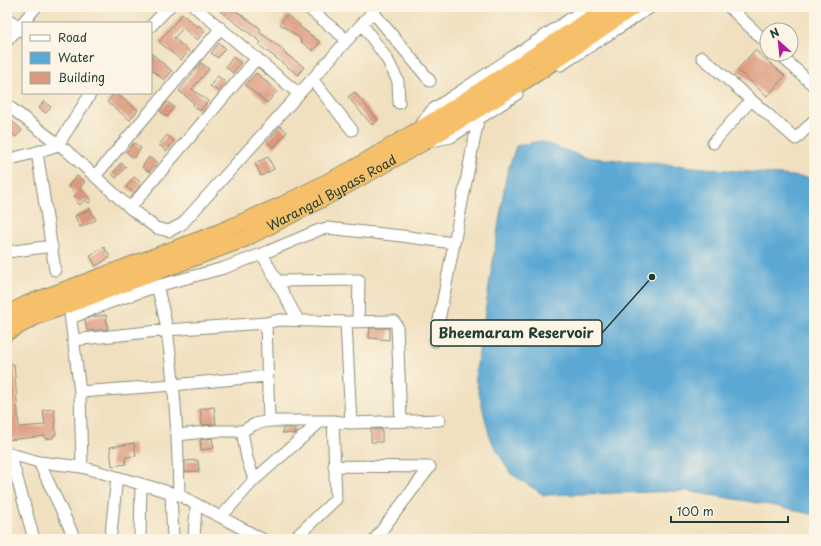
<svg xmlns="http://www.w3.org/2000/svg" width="821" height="546" font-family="'Playpen Sans',sans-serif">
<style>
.water{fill:#5ba8d4;stroke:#3d7284}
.building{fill:#dc987c}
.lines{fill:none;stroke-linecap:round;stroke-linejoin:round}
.minor-casing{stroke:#888e7a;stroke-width:13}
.highway-casing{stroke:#888e7a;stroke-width:18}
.minor{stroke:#fff;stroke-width:11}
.highway{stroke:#f6c06b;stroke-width:16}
.labels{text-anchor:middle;stroke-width:4;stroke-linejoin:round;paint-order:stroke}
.street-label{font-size:13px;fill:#1f3d34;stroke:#fcf5e5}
.leader{fill:none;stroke:#1f3d34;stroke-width:1.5}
.callout-dot{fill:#1f3d34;stroke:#fcf5e5;stroke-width:1.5}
.callout{fill:#fcf5e5;stroke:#1f3d34;stroke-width:1.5}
.callout-label{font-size:14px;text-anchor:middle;font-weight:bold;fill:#1f3d34}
</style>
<rect width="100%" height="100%" fill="#fcf5e5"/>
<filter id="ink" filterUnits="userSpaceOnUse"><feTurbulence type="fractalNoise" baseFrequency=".025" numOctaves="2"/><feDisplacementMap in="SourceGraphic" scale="8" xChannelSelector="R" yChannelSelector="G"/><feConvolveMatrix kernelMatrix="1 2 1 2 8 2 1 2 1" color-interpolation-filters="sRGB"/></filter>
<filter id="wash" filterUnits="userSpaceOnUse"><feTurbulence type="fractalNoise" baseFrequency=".012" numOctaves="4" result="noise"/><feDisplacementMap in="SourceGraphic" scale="16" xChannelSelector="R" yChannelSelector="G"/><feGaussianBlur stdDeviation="0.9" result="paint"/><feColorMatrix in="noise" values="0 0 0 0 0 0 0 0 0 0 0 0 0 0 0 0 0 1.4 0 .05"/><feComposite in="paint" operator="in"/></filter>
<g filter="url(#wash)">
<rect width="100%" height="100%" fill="#f0e0bf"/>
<path class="water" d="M540,141L584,157L814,178V515L782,507L687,491L544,495L510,473L490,438L475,377L506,177L516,146Z"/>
<g id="blocks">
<path class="building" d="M223,7H231L261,29L259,32L284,50L283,52L304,67L298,75L259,45L261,42L220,11Z
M182,14L197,27L198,25L205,31L197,40L183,28L174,38L189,51L181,60L159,42Z
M287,15L300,25L299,26L320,42L313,51L300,41L301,39L280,24Z
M219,43L225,48L218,58L211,53Z
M755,50L785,76L767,96L737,70Z
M151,53L172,71L164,80L151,69Z
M233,57L241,63L233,73L226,67Z
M201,63L209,69L192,89L208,101L200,111L193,105L194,103L179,91Z
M256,73L277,91L267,103L245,85Z
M218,76L225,82L218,91L210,86Z
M354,92L378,120L372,125L348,97Z
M115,93L138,110L130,120L107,102Z
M44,101L51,107L46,113L39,108Z
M167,102L174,107L167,117L160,111Z
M7,117L22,130L16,137L7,129Z
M280,126L287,132L274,148L267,142Z
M167,135L174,141L167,151L159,145Z
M134,143L141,148L134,158L126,152Z
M149,157L157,163L149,172L142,167Z
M268,157L274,169L261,176L255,163Z
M121,163L126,167L116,178L112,174Z
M77,176L85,182L80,188L92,200L89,203L84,200L80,205L73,198L77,194L68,186Z
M134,177L142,183L134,193L126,187Z
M90,209L96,220L80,227L75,216Z
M104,247L110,257L96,266L90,256Z
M106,315L108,329L87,331L85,320L91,317Z
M370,328H389V340L369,338Z
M14,364L19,427L45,425L43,410L54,409L56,435L53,436V438L45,439V436L7,440V365Z
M214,407L216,424L202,425L200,409Z
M283,428H295V434L282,433Z
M371,429H382V442H371Z
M212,438L214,448L201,450L200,440Z
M134,443L136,456L125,457L126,464L112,466L110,447Z
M198,460L199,471L185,472V461Z"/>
</g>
</g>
<g filter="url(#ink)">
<use href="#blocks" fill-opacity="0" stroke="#888e7a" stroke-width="1"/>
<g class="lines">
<defs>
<path id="minor" d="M195,7L299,94
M307,7L347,40
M729,7L767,43
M373,12L430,81
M7,18L23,31
M362,24L387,59L398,81L399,103
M151,26L169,7
M7,41L36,7
M779,54L814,86
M702,57L796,139L814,120
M561,65L651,7
M312,79L352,130
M7,105L66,150L130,208L156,228L169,231L182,224L377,7
M420,126L432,110L588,7
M431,141L451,137L517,94
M713,143L751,100
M37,152L55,270
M7,160L37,152L58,145L91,93
M95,176L221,28
M130,208L257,58
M7,252L52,246
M262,254L298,320
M277,281L359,280L358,321
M157,286C161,301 165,316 167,331C175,386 178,440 179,495
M70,313L80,392L82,467
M71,318L111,302L157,286L224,268L262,254L319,230L327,228L402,236L453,243
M346,322L351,423
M266,323L269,421
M73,340L167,330L266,323L279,320L346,322L394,321L397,326L401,421
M435,341L478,120
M80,392L173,385L267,376
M242,431L247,458L254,480
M177,435L215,431H242L255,424L269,421H333L351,423L440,420
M7,453L39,462L82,467L179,495L262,539
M10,453L34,539
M39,462L75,539
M334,466L430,467L375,539
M171,493L173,539
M221,517L254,480L321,421
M111,533L117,477
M140,539L141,484
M194,539L196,504
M294,539L336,499L333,421"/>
<g id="highway">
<path d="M7,314L27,304L215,234L282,205L351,170L432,122L609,7"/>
<path id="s1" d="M7,332L35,317L244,239L324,198L424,142L534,75L633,7"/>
</g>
</defs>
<use href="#minor" class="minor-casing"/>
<use href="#highway" class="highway-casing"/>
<use href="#minor" class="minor"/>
<use href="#highway" class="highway"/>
</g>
</g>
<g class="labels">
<g class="street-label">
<text dy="5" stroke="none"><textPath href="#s1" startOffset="354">Warangal Bypass Road</textPath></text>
</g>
</g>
<path class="leader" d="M652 277L602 333"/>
<circle class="callout-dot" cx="652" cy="277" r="4"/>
<rect class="callout" x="431" y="320" width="171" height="26" rx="4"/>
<g class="callout-label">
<text x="516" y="338">Bheemaram Reservoir</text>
</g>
<rect width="821" height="546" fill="none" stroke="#fcf5e5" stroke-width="24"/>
<rect x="22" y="22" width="130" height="72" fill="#fcf5e5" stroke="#a4ab9e"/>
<rect x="30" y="35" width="20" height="6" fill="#ffffff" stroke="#a4ab9e"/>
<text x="58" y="42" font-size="12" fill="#1f3d34">Road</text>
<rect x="30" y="52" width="20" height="12" fill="#5ba8d4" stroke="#a4ab9e"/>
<text x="58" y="62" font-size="12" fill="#1f3d34">Water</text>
<rect x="30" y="72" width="20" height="12" fill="#dc987c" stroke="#a4ab9e"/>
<text x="58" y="82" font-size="12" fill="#1f3d34">Building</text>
<g transform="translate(779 42) rotate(333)"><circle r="19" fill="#fcf5e5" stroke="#a4ab9e"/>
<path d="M0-3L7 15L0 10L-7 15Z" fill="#b5179e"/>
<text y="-6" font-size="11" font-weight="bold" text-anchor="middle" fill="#1f3d34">N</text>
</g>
<path d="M671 516v6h117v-6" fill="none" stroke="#1f3d34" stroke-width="2"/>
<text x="677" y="516" font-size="12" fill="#1f3d34" stroke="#fcf5e5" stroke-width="3" paint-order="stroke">100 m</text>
</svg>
